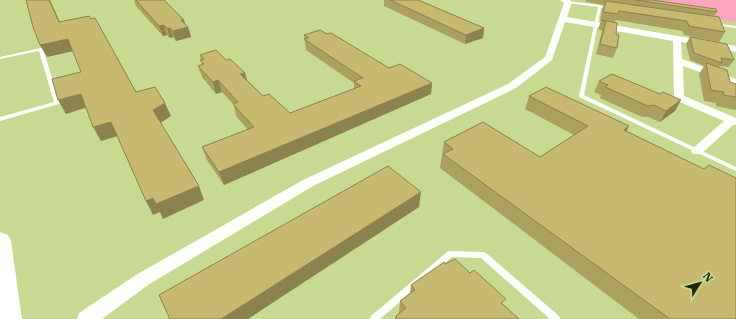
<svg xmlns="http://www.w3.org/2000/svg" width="736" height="319" font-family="'IBM Plex Serif',serif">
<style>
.green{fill:#fea5c0}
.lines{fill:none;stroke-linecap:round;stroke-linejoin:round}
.service{fill:#fff;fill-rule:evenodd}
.minor{fill:#fff;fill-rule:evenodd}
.secondary{fill:#fff;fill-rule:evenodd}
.wall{fill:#aba060}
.shaded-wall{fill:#8b824e}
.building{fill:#c7ba70;stroke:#8b824e}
</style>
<rect width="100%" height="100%" fill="#c8da91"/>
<path class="green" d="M581,0H736V22Z"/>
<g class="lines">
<path class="service" d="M567,1L600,5L604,7L601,8L584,95L736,167V171L579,97V96L598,7L568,3H567Z
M713,23L736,26V28L714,25L712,24Z
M41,48L43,49L60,103L59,104L0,121V117L54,102L39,51L0,59V57Z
M450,251L483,252L486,253L559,316L560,319H550L481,258L452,257L380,319H370L371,316L447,252Z"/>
<path class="minor" d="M560,0H570L572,2L567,17L736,46V52L681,42L682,59L736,79V85L683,66L684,96L736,118V125H733L701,154H693L691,151L693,148L724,121L675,100L674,98L673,41L565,22L552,60L516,88L313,186L148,285L102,319H77L79,313L136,275L303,180L508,84L545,57L564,3Z"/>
<path class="secondary" d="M0,232L8,235L11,241L22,319H0Z"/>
</g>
<path class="wall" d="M134,0H164L188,27L191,37L176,41L173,37L170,38L167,35L163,36L136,6Z
M384,0H418L484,28L483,38L465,44L384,6Z
M586,0H652L717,12L714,16L725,32L719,42L684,35L682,31L616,20L615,22L617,48L613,58L596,54L602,31L598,29L601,21H600L602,10L604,5L586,2Z
M327,34L389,68L432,83L431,94L224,185L207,160L202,147L248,130L236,116L234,105L222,92L216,94L202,77L198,66L202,65L200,55L226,60L245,73L247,80L263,96L290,113L354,89V83L306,50L304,35Z
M690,37L734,60L729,67L720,66L719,68L730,82L736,84V110L716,106V103L704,101L699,74L704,66L690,60L686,44Z
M599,81L660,94L681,100L675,111L660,122L648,117H642L600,98L601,95L594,92Z
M529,96L629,126L626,131L736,319H639L440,168L444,142L540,157L574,135L525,109Z
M445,264L503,304L519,319H395L396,316L399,313V312L400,301L410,293L411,285Z"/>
<path class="shaded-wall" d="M49,0H50L65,33L59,22Z
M181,20H184L187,28L188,27L191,37L176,41L173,31Z
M164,25L167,35L163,36L159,26Z
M167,28H170L173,37L170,38Z
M484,28L483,38L465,44L466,35Z
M68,39L74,51L47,57L40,45Z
M245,73L248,84L240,74Z
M218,80L222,92L216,94L213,82Z
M432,83L431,94L224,185L219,172Z
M81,94L88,107L66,114L58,100Z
M681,100L675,111L660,122L666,111Z
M165,103L171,116L159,124L153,110Z
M111,122L118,136L101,141L93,127Z
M629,126L622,140L624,130Z
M199,186L204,200L163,219L160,212L153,215L146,201L153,198Z
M421,192L419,207L248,319H221Z"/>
<path class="building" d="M26,0H49L59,22L89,16L91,19L95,18L136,92L155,87L165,103L153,110L199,186L156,204L153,198L146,201L111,122L93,127L81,94L58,100L52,79L81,72L68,39L40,45L33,27Z
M136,0H164L184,20H181L188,27L173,31L170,28H167L164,25L159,26Z
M390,0H418L484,28L466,35Z
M636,0H652L716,9L717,12Z
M606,1L719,17L725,32L689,26L687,21L619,11L618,14L603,12Z
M602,20L617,23L616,34L619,35L617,48L600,44L606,22Z
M320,30L327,34L331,33L389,68L400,64L432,83L219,172L202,147L254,127L233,104L238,102L218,80L213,82L198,66L204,64L200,60L204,59L200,55L216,50L226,60L230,59L245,73L240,74L263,96L269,94L290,113L361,86L354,81L363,78L304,39L309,38L304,35Z
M690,37L727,44L734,60L721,58L722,63L694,53Z
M706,63L727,70L730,82L736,84V97L723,95L724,92L711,90Z
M612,74L660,94L663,92L681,100L666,111L654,105L648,106L605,87L608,85L599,81Z
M546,87L629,126L624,130L704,169L709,165L736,178V319H670L443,154L453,149L444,142L483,122L540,157L588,126L529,96Z
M388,166L421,192L221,319H170L159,295Z
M455,259L470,273L474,270L506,299L501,303L519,319H398L396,316L406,308L400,301L415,290L411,285L444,262L445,264Z"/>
<g transform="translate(700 283) rotate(53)" stroke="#c8da91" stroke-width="3" paint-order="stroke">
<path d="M0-3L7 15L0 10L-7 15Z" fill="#212709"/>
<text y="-6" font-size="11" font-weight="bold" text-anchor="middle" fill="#212709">N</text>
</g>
</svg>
